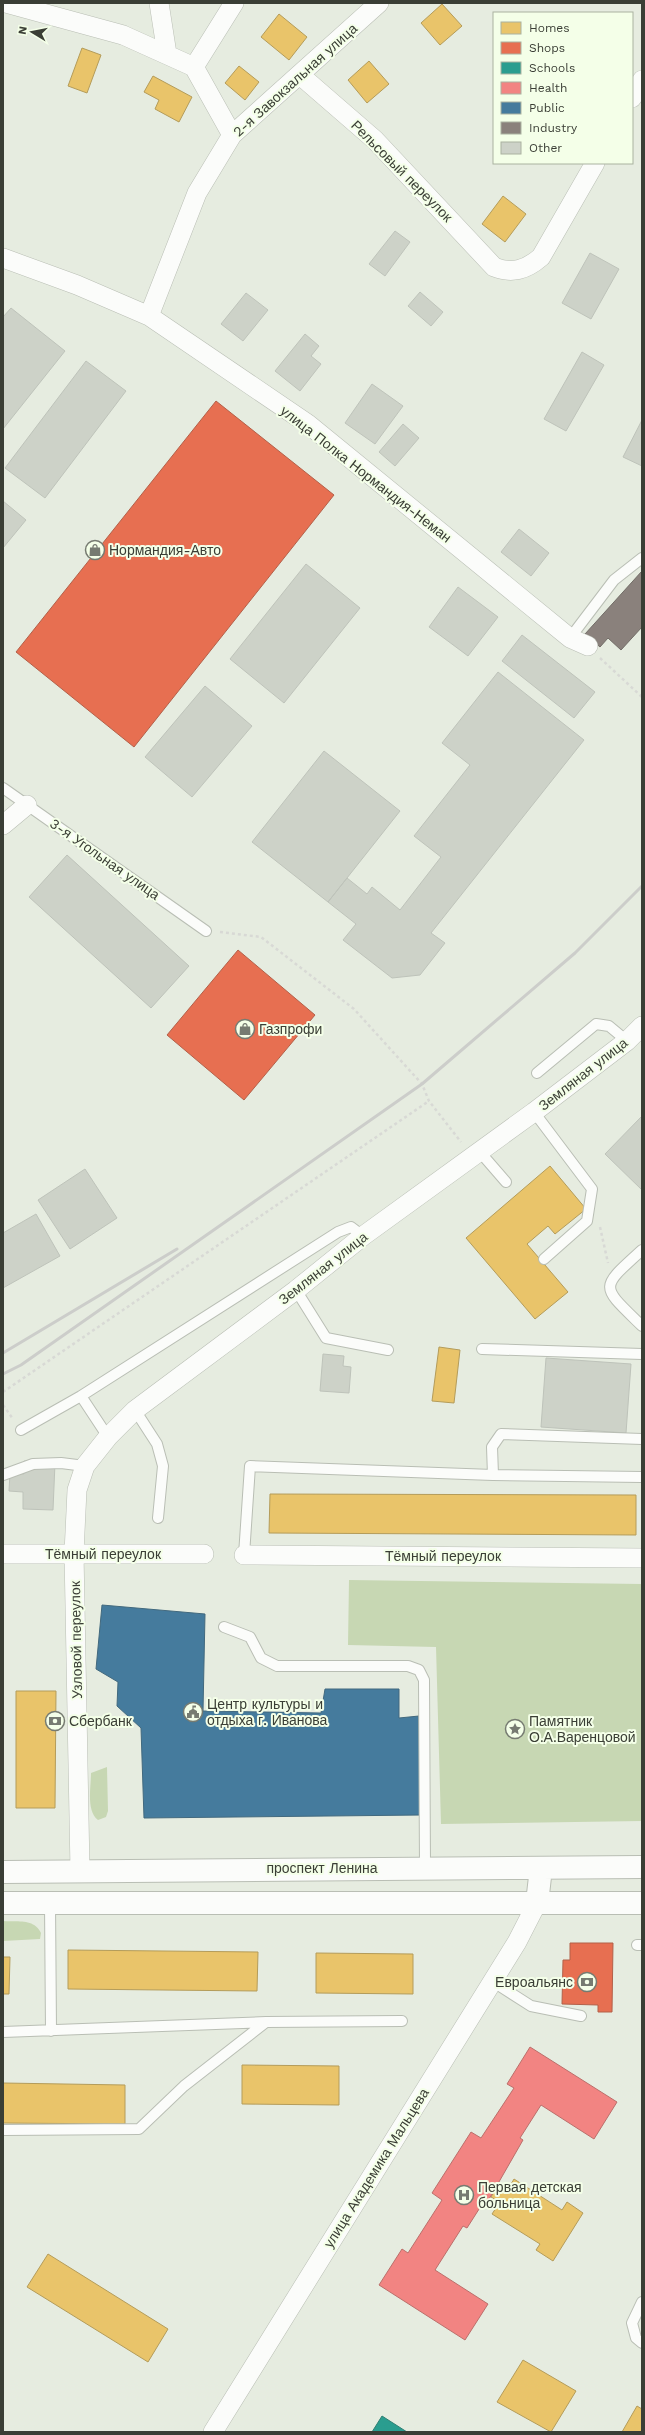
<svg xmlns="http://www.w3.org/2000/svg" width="645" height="2435" font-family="'Work Sans',sans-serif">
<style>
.green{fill:#c7d7b3}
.homes{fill:#e9c46a;stroke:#b49c5a}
.shops{fill:#e76f51;stroke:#b36049}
.schools{fill:#2a9d8f;stroke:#2f8074}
.health{fill:#f28482;stroke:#bb6f6b}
.public{fill:#457b9d;stroke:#42697e}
.industry{fill:#8a817c;stroke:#726d67}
.building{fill:#cdd2c8;stroke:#bec3ba}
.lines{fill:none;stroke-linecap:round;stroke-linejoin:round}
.service-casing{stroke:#b9beb4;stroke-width:12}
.minor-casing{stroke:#b9beb4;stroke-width:20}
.trunk-casing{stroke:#b9beb4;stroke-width:24}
.path{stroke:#d8d9d5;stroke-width:2.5;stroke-dasharray:3 3;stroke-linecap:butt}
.service{stroke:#fbfcfa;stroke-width:10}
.minor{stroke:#fbfcfa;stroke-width:19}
.trunk{stroke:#fbfcfa;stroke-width:22}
.rail{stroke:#cccdca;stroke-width:3}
.labels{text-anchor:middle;stroke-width:4;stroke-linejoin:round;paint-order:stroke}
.street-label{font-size:14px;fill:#3a3e35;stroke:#f4ffe8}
.poi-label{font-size:14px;fill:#3a3e35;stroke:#f4ffe8;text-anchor:start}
</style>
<rect width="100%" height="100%" fill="#e6ece0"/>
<path class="green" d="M349,1580L642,1584V1821L441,1824L436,1647L348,1645Z
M107,1767L108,1811L106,1817L98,1820C86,1811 91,1787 91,1773Z
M3,1921C17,1922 34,1918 41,1933L40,1939L3,1941Z"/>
<path class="homes" d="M442,4L462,26L440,45L421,23Z
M279,14L307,37L289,60L261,37Z
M82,48L101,55L87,93L68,86Z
M369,61L389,84L367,103L348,80Z
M239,66L259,82L245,100L225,83Z
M153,76L192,97L179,122L155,109L159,100L144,92Z
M503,196L526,214L505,242L482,224Z
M550,1166L586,1209L555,1234L548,1226L527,1244L568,1292L535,1319L466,1238Z
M439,1347L460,1350L454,1403L432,1401Z
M270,1494L636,1495V1535L269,1533Z
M16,1691H56L55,1808H16Z
M68,1950L258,1952L257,1991L68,1989Z
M316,1953L413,1954V1994L316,1993Z
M3,1957H10L9,1994H3Z
M242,2065L339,2066V2105L242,2104Z
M3,2083L125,2085V2124L3,2123Z
M514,2179L562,2210L567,2202L583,2213L553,2261L536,2250L540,2244L492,2214L500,2202L491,2197L498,2185L507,2191Z
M48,2254L168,2329L148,2362L27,2287Z
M523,2360L576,2391L551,2432L497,2402Z
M637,2406L642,2409V2432H622Z"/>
<path class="shops" d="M216,401L334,495L134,747L16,652Z
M238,950L315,1015L244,1100L167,1035Z
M570,1943H613L612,2012H598V2005L562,2004L563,1960H570Z"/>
<path class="schools" d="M382,2416L407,2432H372Z"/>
<path class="health" d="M530,2047L617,2102L594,2139L541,2105L520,2138L523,2140L484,2208L481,2206L467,2228L463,2226L435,2270L488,2304L465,2340L379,2285L402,2249L408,2253L442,2200L432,2193L471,2132L481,2138L514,2088L507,2084Z"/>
<path class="public" d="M102,1605L205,1614L203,1711L321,1713L325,1689H399V1718L419,1716L421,1815L144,1818L141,1728L117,1706L118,1682L96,1669Z"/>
<path class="industry" d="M642,571V627L621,650L608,638L600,647L585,634Z"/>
<path class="building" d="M395,231L410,242L385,276L369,264Z
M590,253L619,269L591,319L562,303Z
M420,292L443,312L431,326L408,306Z
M246,293L268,310L243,341L221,324Z
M11,308L65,351L3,429V317Z
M305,334L319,346L311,356L321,364L300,391L275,371Z
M582,352L604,365L566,431L544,419Z
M86,361L126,391L45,498L5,468Z
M372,384L403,406L375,444L345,423Z
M642,420V466L623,457Z
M403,424L419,438L395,466L379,452Z
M3,501L26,520L3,548Z
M519,529L549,553L531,576L501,552Z
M306,564L360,608L284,703L230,659Z
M458,587L498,617L468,656L429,627Z
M522,635L595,692L574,718L502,661Z
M498,672L584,740L431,933L445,943L420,975L392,978L343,940L356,924L328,902L347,878L367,894L372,887L400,910L441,857L414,836L470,765L442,743Z
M205,686L252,726L192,797L145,757Z
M324,751L400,811L328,902L252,842Z
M67,855L189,966L151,1008L29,897Z
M642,1116V1190L605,1154Z
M85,1169L117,1218L70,1249L38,1200Z
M36,1214L60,1256L3,1288V1233Z
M323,1354L344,1356L343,1366L351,1367L349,1393L320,1391Z
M546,1358L631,1364L626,1433L541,1427Z
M24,1461L55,1463L53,1510L23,1509V1492L9,1491L10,1473L24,1474Z"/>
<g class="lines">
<defs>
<path id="service" d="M570,638L614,580L642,558
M3,788L206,931
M537,1073L596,1024L609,1026L627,1041
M534,1112L592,1189L587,1221L544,1259
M480,1152L506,1182
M642,1250C599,1289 600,1285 642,1326
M296,1290L326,1338L388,1350
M482,1349L642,1354
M81,1396L338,1232L351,1227L363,1236
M135,1410L157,1444L163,1466L158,1518
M21,1430L81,1396L108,1437
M3,1475L33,1464L61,1463L85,1466
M493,1475L492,1447L501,1434L642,1439
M244,1555L250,1466L493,1475L642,1477
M224,1627L250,1637L261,1658L277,1666H408L419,1670L424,1680L425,1867
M50,1903L51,2031
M637,1945H642
M492,1981L531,2006L581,2016
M3,2032L266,2022L402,2021
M3,2130L139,2129L184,2086L266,2022
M642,2302L632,2323L636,2338L642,2343"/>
<path id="minor" d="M6,3L123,35L194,67L232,135
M159,3L167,54
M194,67L234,3
M300,75L375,140L494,267C512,274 526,270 541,257L595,163
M632,98L642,80
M3,258L77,285L149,316L308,424L570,638L588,646
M149,316L197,193L232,135L379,3
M3,825L27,805
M3,1554H204
M244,1555L642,1558
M80,1870L74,1553L77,1490L85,1466L108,1437L135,1410L296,1290L363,1236L534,1112L627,1041L642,1026
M213,2432L517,1942L537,1903"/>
<path id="trunk" d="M3,1872L642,1867
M3,1903H642
M537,1903L541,1868"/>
</defs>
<use href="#service" class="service-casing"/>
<use href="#minor" class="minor-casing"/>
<use href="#trunk" class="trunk-casing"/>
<path class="path" d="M600,658L642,697
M220,932L261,937L354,1009L422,1084L429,1101L461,1142
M600,1227L608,1263
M3,1392L429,1101
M3,1405L13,1419"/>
<use href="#service" class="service"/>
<use href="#minor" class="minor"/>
<use href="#trunk" class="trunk"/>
<path class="rail" d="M3,1353L177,1249
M3,1374L21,1365L422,1084L575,953L642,886"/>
</g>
<defs>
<symbol id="shop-ring" viewBox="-11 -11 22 22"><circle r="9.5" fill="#f4ffe8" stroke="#767b71" stroke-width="1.5"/><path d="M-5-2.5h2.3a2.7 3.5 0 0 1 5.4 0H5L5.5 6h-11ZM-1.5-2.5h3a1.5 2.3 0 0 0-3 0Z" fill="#767b71"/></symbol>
<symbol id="civic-ring" viewBox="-11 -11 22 22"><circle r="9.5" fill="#f4ffe8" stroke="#767b71" stroke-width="1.5"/><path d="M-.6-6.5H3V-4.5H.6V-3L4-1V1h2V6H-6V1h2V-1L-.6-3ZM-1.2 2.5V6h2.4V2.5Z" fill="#767b71"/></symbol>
<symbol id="bank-ring" viewBox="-11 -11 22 22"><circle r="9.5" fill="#f4ffe8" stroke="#767b71" stroke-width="1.5"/><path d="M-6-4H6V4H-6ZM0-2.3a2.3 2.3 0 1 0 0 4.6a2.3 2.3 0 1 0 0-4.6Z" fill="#767b71"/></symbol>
<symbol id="sight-ring" viewBox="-11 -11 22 22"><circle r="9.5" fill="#f4ffe8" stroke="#767b71" stroke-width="1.5"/><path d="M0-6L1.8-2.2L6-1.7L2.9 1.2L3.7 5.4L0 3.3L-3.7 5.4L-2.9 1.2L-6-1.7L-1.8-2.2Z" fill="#767b71"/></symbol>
<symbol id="hospital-ring" viewBox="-11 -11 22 22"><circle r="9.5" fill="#f4ffe8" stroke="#767b71" stroke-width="1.5"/><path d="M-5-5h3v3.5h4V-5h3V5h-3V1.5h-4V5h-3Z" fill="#767b71"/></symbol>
</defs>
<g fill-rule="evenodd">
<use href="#shop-ring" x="84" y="539" width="22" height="22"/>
<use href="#shop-ring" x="234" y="1018" width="22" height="22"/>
<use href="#civic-ring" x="182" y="1701" width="22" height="22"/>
<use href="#bank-ring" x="44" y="1710" width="22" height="22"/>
<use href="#sight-ring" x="504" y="1718" width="22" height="22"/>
<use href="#bank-ring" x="576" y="1971" width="22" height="22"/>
<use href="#hospital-ring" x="453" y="2184" width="22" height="22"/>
</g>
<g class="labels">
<g class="street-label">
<text transform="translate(295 80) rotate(-42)" y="5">2-я Завокзальная улица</text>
<text transform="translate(402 171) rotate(45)" y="5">Рельсовый переулок</text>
<text transform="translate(366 474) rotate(38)" y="5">улица Полка Нормандия-Неман</text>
<text transform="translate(105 859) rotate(35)" y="5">3-я Угольная улица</text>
<text transform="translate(583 1074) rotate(-38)" y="5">Земляная улица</text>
<text transform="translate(323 1268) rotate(-38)" y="5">Земляная улица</text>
<text x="103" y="1559">Тёмный переулок</text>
<text x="443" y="1561">Тёмный переулок</text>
<text transform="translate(76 1640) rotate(-91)" y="5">Узловой переулок</text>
<text x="322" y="1873">проспект Ленина</text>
<text transform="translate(376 2168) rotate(-58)" y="5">улица Академика Мальцева</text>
</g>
<g class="poi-label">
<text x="109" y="555">Нормандия-Авто</text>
<text x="259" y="1034">Газпрофи</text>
<text x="207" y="1709">Центр культуры и<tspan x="207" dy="16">отдыха г. Иванова</tspan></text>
<text x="69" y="1726">Сбербанк</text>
<text x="529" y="1726">Памятник<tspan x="529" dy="16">О.А.Варенцовой</tspan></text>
<text x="573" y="1987" text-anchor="end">Евроальянс</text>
<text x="478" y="2192">Первая детская<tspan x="478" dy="16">больница</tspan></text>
</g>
</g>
<rect width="645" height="2435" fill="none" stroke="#3a3e35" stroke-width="8"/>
<rect x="493" y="12" width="140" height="152" fill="#f4ffe8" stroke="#aab2a0"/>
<rect x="501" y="22" width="20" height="12" fill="#e9c46a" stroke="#aab2a0"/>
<text x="529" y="32" font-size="12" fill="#3a3e35">Homes</text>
<rect x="501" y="42" width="20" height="12" fill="#e76f51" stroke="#aab2a0"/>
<text x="529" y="52" font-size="12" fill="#3a3e35">Shops</text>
<rect x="501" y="62" width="20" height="12" fill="#2a9d8f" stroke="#aab2a0"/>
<text x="529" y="72" font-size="12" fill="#3a3e35">Schools</text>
<rect x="501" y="82" width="20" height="12" fill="#f28482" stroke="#aab2a0"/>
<text x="529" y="92" font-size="12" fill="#3a3e35">Health</text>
<rect x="501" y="102" width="20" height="12" fill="#457b9d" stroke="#aab2a0"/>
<text x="529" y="112" font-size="12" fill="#3a3e35">Public</text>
<rect x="501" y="122" width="20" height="12" fill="#8a817c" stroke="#aab2a0"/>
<text x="529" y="132" font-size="12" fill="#3a3e35">Industry</text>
<rect x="501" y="142" width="20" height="12" fill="#cdd2c8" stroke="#aab2a0"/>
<text x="529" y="152" font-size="12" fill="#3a3e35">Other</text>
<g transform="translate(32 32) rotate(280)" stroke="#f4ffe8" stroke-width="3" paint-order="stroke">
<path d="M0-3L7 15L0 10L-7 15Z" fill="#3a3e35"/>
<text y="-6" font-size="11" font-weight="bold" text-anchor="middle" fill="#3a3e35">N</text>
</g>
</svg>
